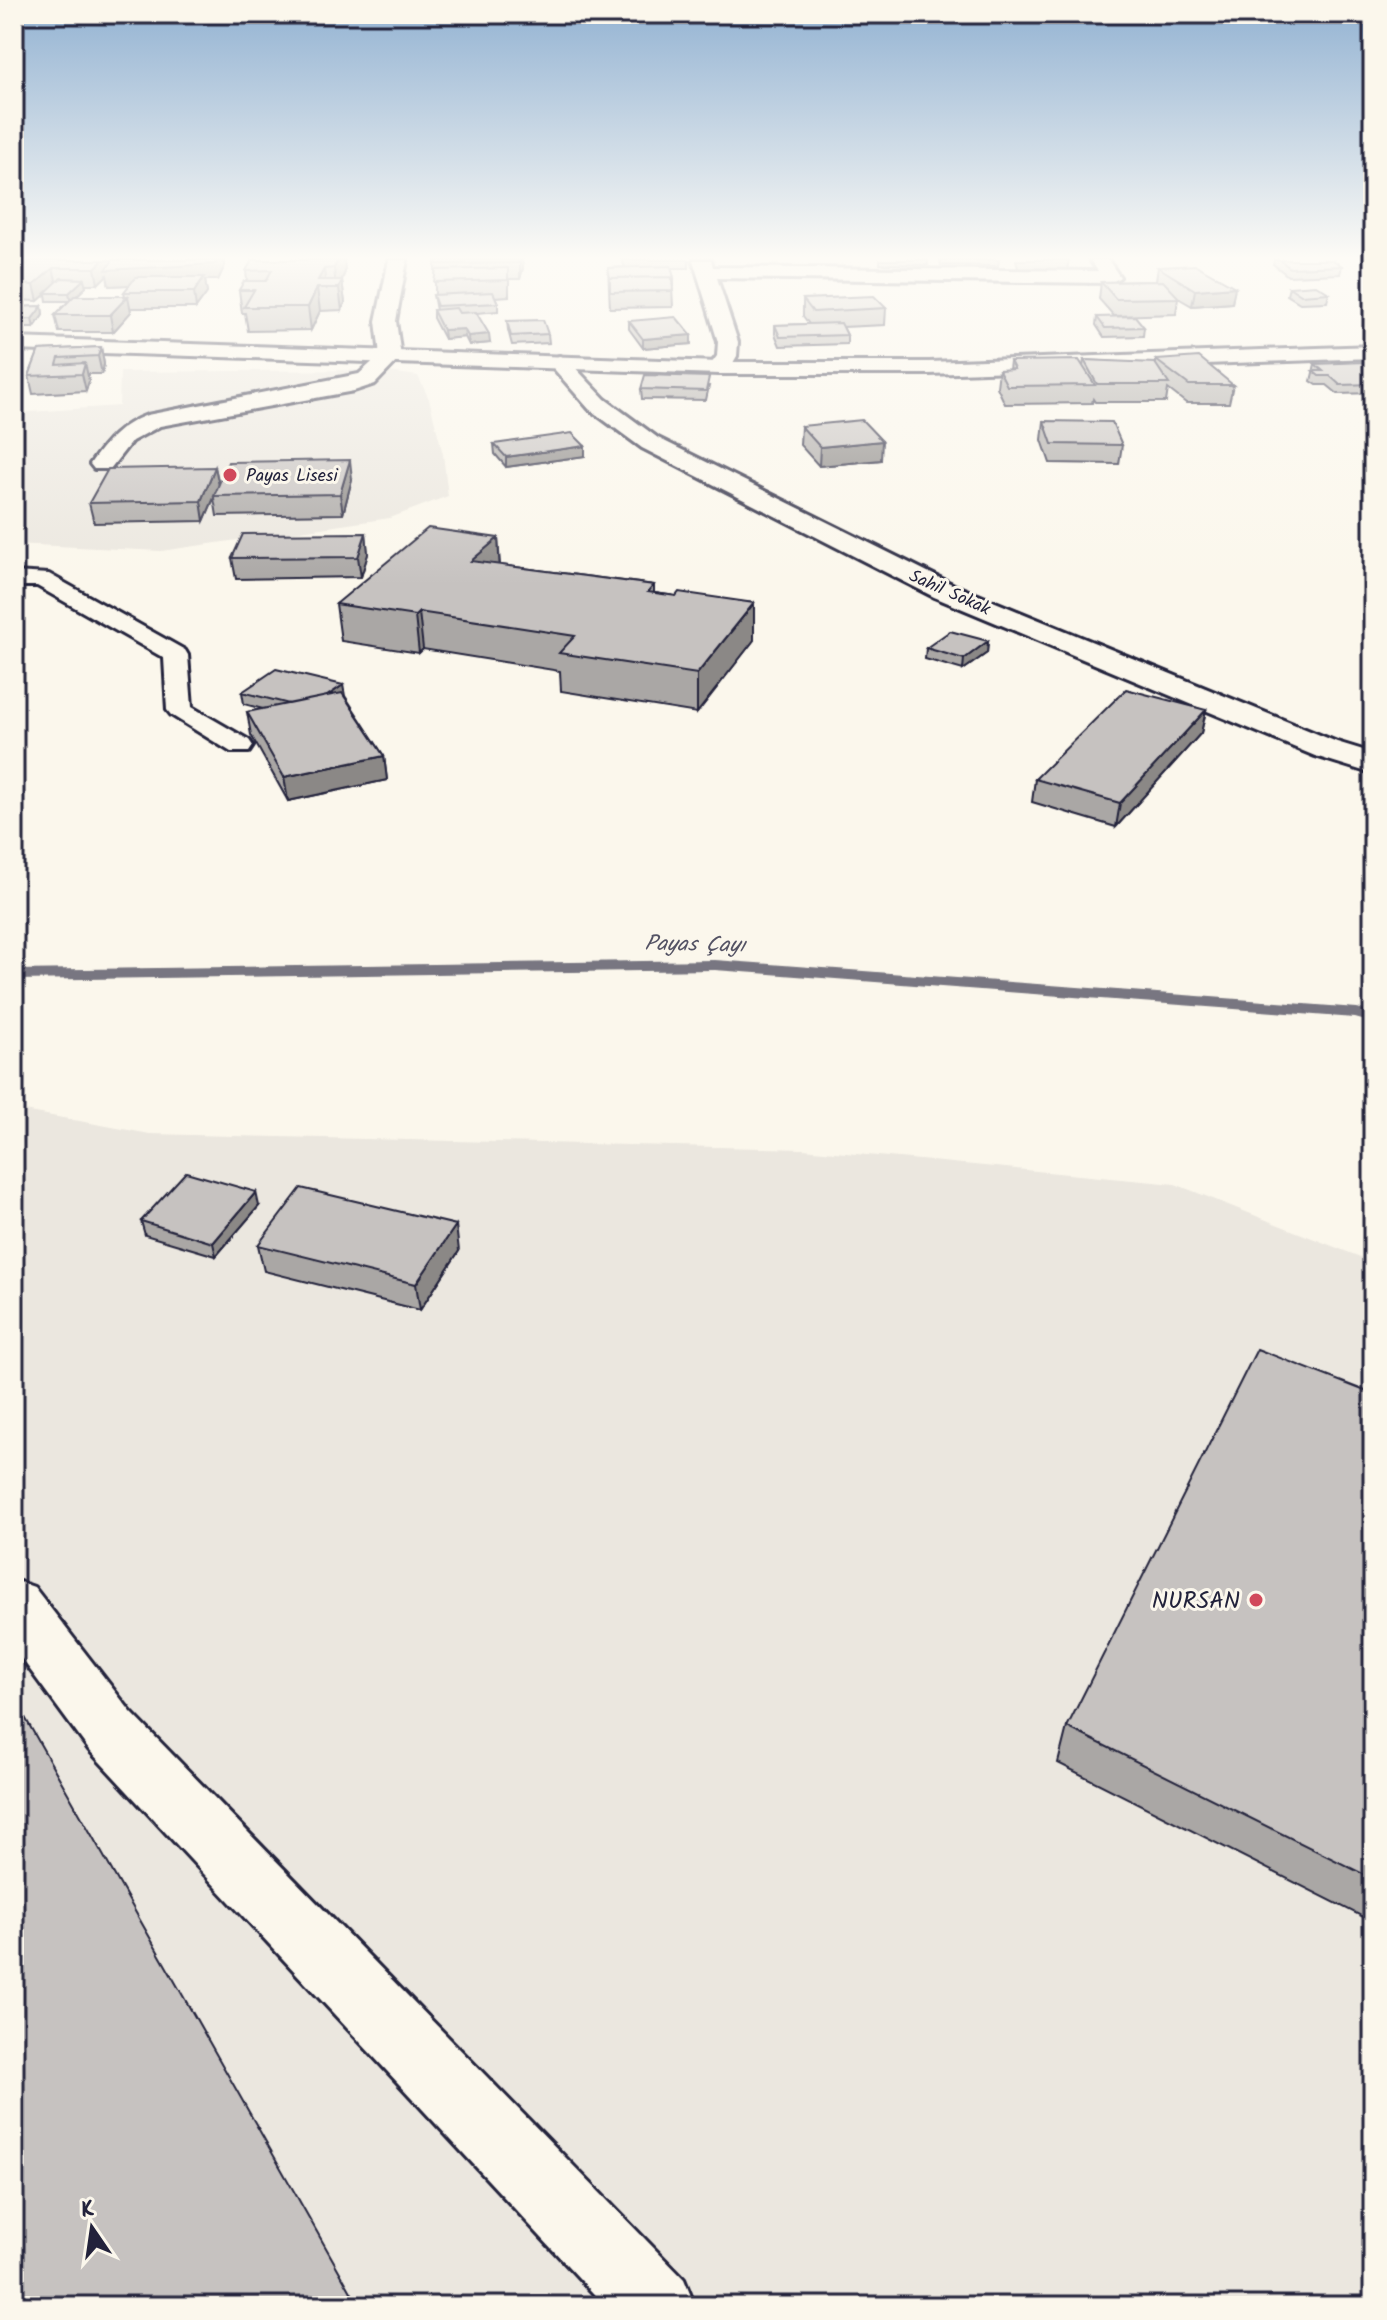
<svg xmlns="http://www.w3.org/2000/svg" width="1387" height="2320" font-family="Kalam,sans-serif">
<style>
.built{fill:#ebe7df}
.lines{fill:none;stroke-linecap:round;stroke-linejoin:round}
.stream{fill:#787681;fill-rule:evenodd}
.service-casing{stroke:#22223b;stroke-width:6}
.minor-casing{stroke:#22223b;stroke-width:6}
.tertiary-casing{stroke:#22223b;stroke-width:6}
.service{fill:#fbf7ec;fill-rule:evenodd}
.minor{fill:#fbf7ec;fill-rule:evenodd}
.tertiary{fill:#fbf7ec;fill-rule:evenodd}
.wall{fill:#aaa7a5;stroke:#22223b;stroke-width:2;fill-rule:evenodd}
.shaded-wall{fill:#8b8886;stroke:#22223b;stroke-width:2}
.building{fill:#c6c2c0;stroke:#22223b;stroke-width:2}
.poi-dot{fill:#d1495b;stroke:#fbf7ec;stroke-width:3}
.labels{text-anchor:middle;stroke-width:6;stroke-linejoin:round;paint-order:stroke}
.far-poi-label{font-size:18px;fill:#22223b;stroke:#fbf7ec;text-anchor:start}
.far-street-label{font-size:18px;fill:#22223b;stroke:#fbf7ec}
.water-label{font-size:22px;font-style:italic;fill:#545364;stroke:#fbf7ec}
.near-poi-label{font-size:24px;fill:#22223b;stroke:#fbf7ec;text-anchor:end}
</style>
<rect width="100%" height="100%" fill="#fbf7ec"/>
<filter id="ink" filterUnits="userSpaceOnUse"><feTurbulence type="fractalNoise" baseFrequency=".0125" numOctaves="2"/><feDisplacementMap in="SourceGraphic" scale="16" xChannelSelector="R" yChannelSelector="G"/><feConvolveMatrix kernelMatrix="1 2 1 2 8 2 1 2 1" color-interpolation-filters="sRGB"/></filter>
<g filter="url(#ink)">
<path class="built" d="M374,370L418,376L429,399L443,454L448,496L390,518L161,551L14,544V413L119,406L120,372Z
M14,1109L150,1134L803,1149L1175,1184L1373,1262V2306H14Z"/>
<g class="lines">
<path class="stream" d="M715,960L1357,1008L1373,1012V1023L1355,1018L715,970L14,980V970Z"/>
<defs>
<path id="service" d="M14,572L49,574L185,650L188,655L192,707L249,740L253,746L249,752H231L171,715L167,710L164,658L37,586H14Z"/>
<path id="minor" d="M389,260H407L396,321L401,357L375,384L354,391L160,426L132,441L110,469H94L90,464C106,441 120,425 147,415L359,374L380,355L376,321Z
M693,260H711L713,267L1098,271L1090,260H1108L1120,277L1111,283L717,278L738,342L737,356L727,373L719,374L708,368L717,356L718,342Z
M559,356L566,358L605,399L658,438L954,585L1337,742L1373,753V774L1315,756L934,597L642,448L589,409L548,362Z"/>
<path id="tertiary" d="M14,338L719,362H929L1373,346V358L929,374H719L14,350Z
M14,1580L34,1587L131,1712L684,2279L695,2306H605L89,1750L14,1648Z"/>
</defs>
<use href="#service" class="service-casing"/>
<use href="#minor" class="minor-casing"/>
<use href="#tertiary" class="tertiary-casing"/>
<use href="#service" class="service"/>
<use href="#minor" class="minor"/>
<use href="#tertiary" class="tertiary"/>
</g>
<path class="wall" d="M31,260H224L225,265L218,280H205L207,293L196,308H130L131,312L113,332H59L55,315L69,301H47L46,294L38,301L14,300V268H22ZM107,275L109,286L130,285L124,292L125,296H76L86,287L85,284H98Z
M344,260L345,272L342,280L345,303L342,310L320,311L311,330L248,331L245,313H242L239,290L247,281L246,271Z
M522,260L523,268L520,279H509V296L495,297L498,303V311L476,313L490,343L469,345L465,337L444,339L433,318V310H436L433,295H435V264Z
M622,260H689V268H671L674,278V286H672L673,307L610,308L608,268L625,267Z
M880,260H928V265L880,264Z
M940,260H999L998,266L941,265Z
M1016,260H1069L1067,269L1018,268Z
M1274,260H1333L1342,266L1340,274L1288,276L1273,264Z
M1158,267L1235,287L1232,303L1192,306L1178,298L1176,314L1114,316L1099,299L1101,282L1156,281Z
M1289,287L1329,293L1327,302L1300,303L1287,295Z
M803,299L886,308L885,325L843,327L847,335V344L780,346L775,334V325L809,324L803,316Z
M42,306L43,315L34,328H14V307Z
M1097,317L1144,327L1143,336L1104,337L1096,325Z
M507,321L548,334L549,343L512,345L508,330Z
M629,321L691,344L643,348L629,329Z
M101,347L104,364L102,374H87L89,381L86,391L33,394L29,376L39,350Z
M1084,360L1156,364V360L1233,385L1229,403H1186L1168,389L1166,402H1095L1093,399L1092,403L1005,404L997,387L999,370H1009L1010,361L1083,366Z
M1315,364L1373,371V393L1338,394L1327,385H1317L1311,381Z
M709,386L706,400L642,399L641,389Z
M1044,421L1122,445L1119,464L1050,463L1042,440Z
M801,426L881,460L819,466L800,445Z
M494,444L585,456L506,467L495,454Z
M215,467L219,485L352,479L343,514L217,516L214,498L204,521L94,523L89,503Z
M366,533L368,554L361,577L236,579L232,558Z
M498,538L500,565L654,585V593L676,596L754,603V640L697,713L561,691L560,671L423,649L419,653L341,641L336,604Z
M988,641L987,653L963,670L925,659L926,648Z
M242,692L345,696L384,756L387,780L288,801L251,735L247,712L263,709L244,704Z
M1206,710L1201,733L1116,827L1032,802L1035,779Z
M259,1206L216,1256L145,1235L141,1221Z
M258,1245L459,1251L420,1310L264,1271Z
M1373,1394V1922L1058,1763L1067,1727Z"/>
<path class="shaded-wall" d="M103,260H224L225,265L218,280H205L207,293L196,308L194,292L201,281L109,286L107,275L98,284L95,268Z
M338,260H344L345,272L338,288H336L334,268Z
M520,260H522L523,268L520,279Z
M53,268L57,284L38,301L34,285Z
M324,269L326,288L318,280Z
M84,279L86,287L71,301L69,293Z
M342,280L345,303L342,310L339,288Z
M1235,287L1232,303L1192,306L1195,290Z
M317,288L320,311L311,330L308,307Z
M128,296L131,312L113,332L110,315Z
M42,306L43,315L34,328L32,319Z
M464,329L465,337L444,339L443,330Z
M489,334L490,343L469,345L468,336Z
M691,335V344L643,348V339Z
M101,347L104,364L102,374L98,356Z
M85,363L89,381L86,391L82,374Z
M882,441L881,460L819,466L820,447Z
M585,446V456L506,467V457Z
M350,460L352,479L343,514L340,494Z
M215,467L219,486L204,521L201,501Z
M366,533L368,554L361,577L358,557Z
M498,538L500,573L471,561Z
M754,603V640L697,713V674Z
M419,612L423,649L419,653L415,616Z
M988,641L987,653L963,670L964,659Z
M343,685L345,696L312,720L310,709Z
M1206,710L1201,733L1116,827L1120,803Z
M384,756L387,780L288,801L284,777Z
M256,1192L259,1206L216,1256L213,1243Z
M456,1225L459,1251L420,1310L416,1284Z"/>
<path class="building" d="M31,260H103L95,268H53L34,285L14,284V268H22Z
M113,260H217L215,264L106,270Z
M252,260H338L334,268L324,269L318,280H342L339,288H317L308,307H244L254,290H239L244,281H266L272,270L246,271Z
M436,260H520L519,263L435,264Z
M1280,260H1333L1342,266L1290,268Z
M1196,265L1235,287L1195,290L1158,267Z
M671,266L674,278H672V277L610,278L608,268Z
M508,268V280L434,282L436,270Z
M136,277H204L194,292H124Z
M672,277L673,291L610,292V278Z
M61,278L84,279L69,293H45Z
M1163,281L1179,298L1116,299L1101,282Z
M1316,285L1329,293L1301,295L1289,287Z
M493,292L498,303L437,306L433,295Z
M74,296H128L110,315H55Z
M874,296L886,308L813,312L803,299Z
M42,306L32,319L14,320V307Z
M456,308L459,313L476,312L489,334L468,336L464,329L443,330L433,310Z
M1135,316L1144,327L1105,328L1097,317Z
M676,317L691,335L643,339L629,321Z
M543,320L548,334L511,336L507,321Z
M841,323L847,335L780,337L775,325Z
M101,347L98,356L59,358L57,365L85,363L82,374L29,376L39,350Z
M1199,357L1233,385H1189L1156,360Z
M1079,360L1095,385L1007,386L999,370L1014,369L1010,361Z
M1084,360L1155,363L1169,384H1097Z
M1363,362L1373,371V384L1340,385L1330,376H1319L1313,371H1323L1315,364Z
M645,375L709,377L706,391L641,389Z
M862,420L882,441L820,447L801,426Z
M1044,421L1112,422L1122,445L1052,444Z
M572,433L585,446L506,457L494,444Z
M350,460L340,494L214,496L228,462Z
M215,467L201,501L89,503L108,469Z
M428,528L498,538L471,561L654,585L648,592L676,596L679,592L754,603L697,674L559,653L575,636L419,612L415,616L336,604Z
M366,533L358,557L232,558L243,534Z
M950,631L988,641L964,659L926,648Z
M276,669L343,685L327,696L289,704L242,692Z
M1126,689L1206,710L1120,803L1035,779Z
M342,693L384,756L284,777L247,712Z
M186,1172L256,1192L213,1243L141,1221Z
M301,1188L456,1225L416,1284L258,1245Z
M1257,1349L1373,1394V1879L1067,1727Z
M14,1698L359,2306H14Z"/>
</g>
<linearGradient id="sky" x2="0" y2="1"><stop stop-color="#92b2d2"/><stop offset="0.44" stop-color="#fdfbf6"/><stop offset="1" stop-color="#fdfbf6" stop-opacity="0"/></linearGradient>
<rect width="1387" height="585" fill="url(#sky)"/>
<g class="poi-dot">
<circle cx="230" cy="475" r="8"/>
<circle cx="1256" cy="1600" r="8"/>
</g>
<g class="labels">
<g class="far-poi-label">
<text x="246" y="481">Payas Lisesi</text>
</g>
<g class="far-street-label">
<text transform="translate(950 592) rotate(24)" y="6">Sahil Sokak</text>
</g>
<g class="water-label">
<text transform="translate(695 943) rotate(1)" y="8">Payas Çayı</text>
</g>
<g class="near-poi-label">
<text x="1240" y="1608">NURSAN</text>
</g>
</g>
<rect width="1387" height="2320" fill="none" stroke="#fbf7ec" stroke-width="48"/>
<rect x="24" y="24" width="1339" height="2272" fill="none" stroke="#22223b" stroke-width="3" filter="url(#ink)"/>
<g transform="translate(92 2228) rotate(347)" stroke="#fbf7ec" stroke-width="6" paint-order="stroke">
<path d="M0-6L14 30L0 20L-14 30Z" fill="#22223b"/>
<text y="-12" font-size="22" font-weight="bold" text-anchor="middle" fill="#22223b">K</text>
</g>
</svg>
